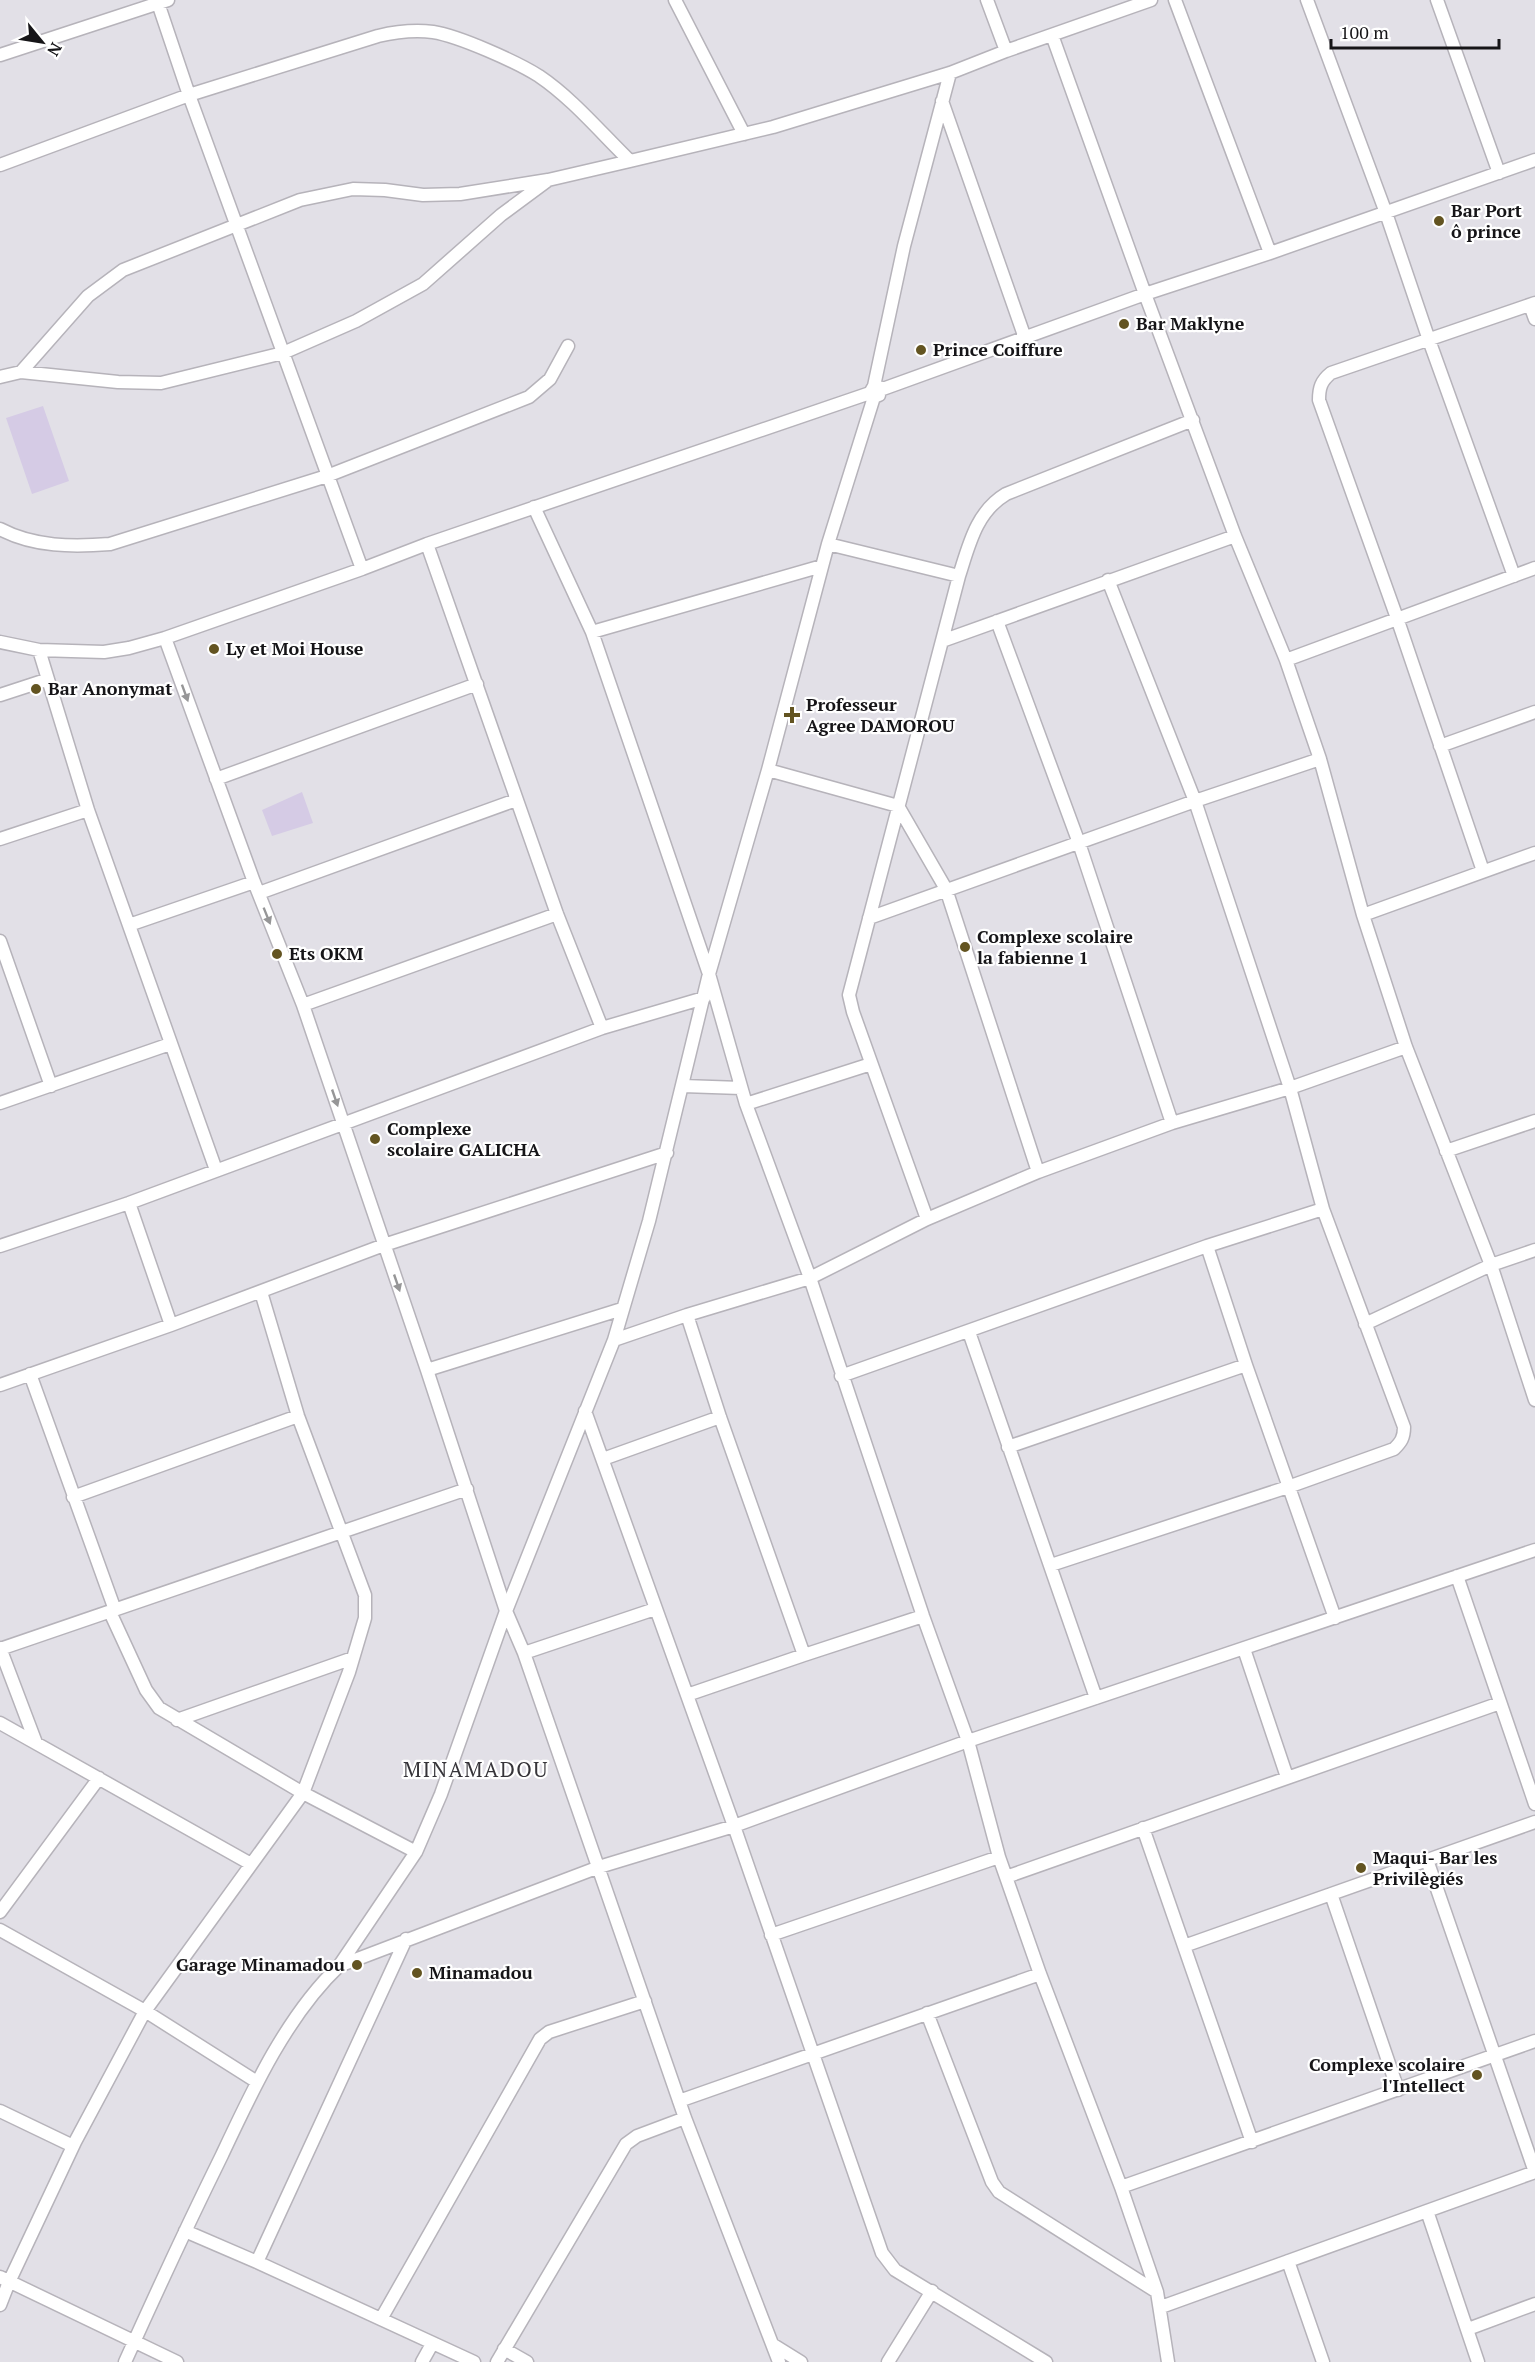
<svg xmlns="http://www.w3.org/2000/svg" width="1535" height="2362" font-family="'PT Serif',serif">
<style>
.green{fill:#d5cbe5}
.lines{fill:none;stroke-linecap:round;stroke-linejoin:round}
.minor-casing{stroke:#b6b3ba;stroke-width:15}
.minor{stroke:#fff;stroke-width:12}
.oneway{fill:#969697}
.poi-dot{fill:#635421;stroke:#fff;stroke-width:2}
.labels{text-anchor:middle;stroke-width:4.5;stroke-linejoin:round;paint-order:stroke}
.poi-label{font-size:18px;font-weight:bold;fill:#161518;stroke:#fff;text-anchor:start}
.quarter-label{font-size:21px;letter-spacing:1.5px;fill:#363439;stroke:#fff}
</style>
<rect width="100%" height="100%" fill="#e2e0e7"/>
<path class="green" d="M43,406L69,481L32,494L6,418Z
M302,792L313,823L272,836L262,810Z"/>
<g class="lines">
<defs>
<path id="minor" d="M675,0L744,134
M987,0L1006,51
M1175,0L1270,253
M1307,0L1386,213L1429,340L1514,576
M1437,0L1499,173
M158,3L189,95L362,569
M1052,35L1145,294L1235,536L1286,660L1320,759L1363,915L1406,1047L1491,1265L1535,1400
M0,55L168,0
M942,101L1025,338
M0,165L189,95L378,36C395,32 416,30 433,32C459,36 517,62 539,76C573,99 601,133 630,161
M1530,305L1535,319
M21,372L88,296L123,270L300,200L353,189L385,190L423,195L460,194L548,180L630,161L773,127L950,73L1006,51L1151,0
M0,377L21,372L118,382L161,383L283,353L356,321L423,284L501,215L547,181
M874,386L904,246L950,73
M880,390L1145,294L1270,253L1535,160
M534,507L592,632L709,974L746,1104L810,1278L923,1616L968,1741L999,1857L1040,1974L1121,2187L1157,2292L1168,2362
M0,529C34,547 73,547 110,544L327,476L529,397L550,379L568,346
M427,544L557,914L602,1028
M828,544L959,576
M997,621L1079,843L1172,1123
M592,632L822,566
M165,638L254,882L303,1005L427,1370L506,1611L524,1653L685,2118L779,2362
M942,641L1235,536
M0,642L39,650L104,652L129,648L165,638L362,569L427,544L870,393L874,386L879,387V395L874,397L871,394
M39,650L88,810L216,1170
M1286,660L1535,568
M0,695L46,680
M1440,746L1535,712
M768,770L898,806L946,889L1038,1172
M216,779L477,684
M0,839L88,810
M1483,871L1397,618L1319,400C1319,388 1321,381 1331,373L1535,303
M259,893L516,800
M1363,915L1535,853
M869,918L1195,801L1320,759
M129,925L254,882
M0,941L51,1086
M303,1005L557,914
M683,1086L741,1088
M0,1103L170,1044
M746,1104L871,1064
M1446,1151L1535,1121
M129,1203L171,1325
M927,1219L853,1012L849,995L959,576C969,545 976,512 1006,494L1193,420
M0,1246L129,1203L602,1028L704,998
M1207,1246L1246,1365L1335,1618
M687,1315L720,1417L804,1655
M1365,1324L1491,1265L1535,1250
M969,1332L1096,1698
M614,1340L687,1315L810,1278L927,1219L1038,1172L1172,1123L1290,1088L1406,1047
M427,1370L622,1309
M30,1374L115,1610
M841,1376L1207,1246L1323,1209
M0,1385L171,1325L384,1245L667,1153
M585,1411L734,1826L882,2253L895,2270L1046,2362
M1008,1447L1246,1365
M603,1459L720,1417
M73,1497L298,1416
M1051,1565L1288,1487L1394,1449C1401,1442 1404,1438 1404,1427L1323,1209L1290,1088L1195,801L1108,580
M1457,1576L1535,1804
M110,1612L146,1690L159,1708L303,1793L416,1852
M0,1648L36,1743
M0,1649L467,1489
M1244,1649L1287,1777
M524,1653L655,1609
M687,1695L804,1655L923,1616
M177,1720L353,1658
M0,1723L251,1864
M1143,1828L1252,2142
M1427,1860L1535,2172
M1006,1877L1500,1703
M1331,1894L1398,2090
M0,1912L99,1778
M0,1930L145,2011L257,2082
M771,1935L999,1857
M1184,1946L1535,1822
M339,1966L599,1867L734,1826L968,1741L1535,1550
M927,2013L992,2182L999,2192L1157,2292
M679,2101L1040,1974
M0,2111L73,2146
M1121,2187L1535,2041
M1427,2211L1478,2362
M185,2231L257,2262L474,2362
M1288,2261L1323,2362
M257,2262L406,1939
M0,2277L177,2362
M0,2305L9,2282L75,2142L145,2011L303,1793L349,1672L365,1618V1595L298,1416L261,1292
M1161,2307L1535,2172
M381,2319L540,2039L549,2032L645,2001
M1468,2329L1535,2304
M772,2344L801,2362
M504,2349L527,2362
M125,2362C156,2293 188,2224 222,2155C252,2091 287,2015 339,1966L416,1852L441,1794L506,1611L614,1340L649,1221L709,974L768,770L828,544L874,397
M422,2362L432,2344
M497,2362L626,2144L637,2136L685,2118
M888,2362L932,2291"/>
</defs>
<use href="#minor" class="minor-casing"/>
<use href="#minor" class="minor"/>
</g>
<defs><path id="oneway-solid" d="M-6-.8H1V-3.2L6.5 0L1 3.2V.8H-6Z" transform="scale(1.5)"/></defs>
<g class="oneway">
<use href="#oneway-solid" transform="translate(185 693) rotate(70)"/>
<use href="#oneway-solid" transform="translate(267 916) rotate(68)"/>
<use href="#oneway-solid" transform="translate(335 1098) rotate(71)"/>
<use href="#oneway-solid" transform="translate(397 1283) rotate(71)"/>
</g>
<g class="poi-dot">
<circle cx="1439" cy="221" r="6"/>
<circle cx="1124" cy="324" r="6"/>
<circle cx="921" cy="350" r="6"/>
<circle cx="214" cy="649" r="6"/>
<circle cx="36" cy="689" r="6"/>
<path d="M789 706h6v6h6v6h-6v6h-6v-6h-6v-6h6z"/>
<circle cx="965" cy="947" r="6"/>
<circle cx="277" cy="954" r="6"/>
<circle cx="375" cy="1139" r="6"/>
<circle cx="1361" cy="1868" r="6"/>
<circle cx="357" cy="1965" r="6"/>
<circle cx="417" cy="1973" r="6"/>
<circle cx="1477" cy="2075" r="6"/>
</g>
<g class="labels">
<g class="poi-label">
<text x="1451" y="217">Bar Port<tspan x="1451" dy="21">ô prince</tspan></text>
<text x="1136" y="330">Bar Maklyne</text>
<text x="933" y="356">Prince Coiffure</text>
<text x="226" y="655">Ly et Moi House</text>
<text x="48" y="695">Bar Anonymat</text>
<text x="806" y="711">Professeur<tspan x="806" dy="21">Agree DAMOROU</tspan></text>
<text x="977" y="943">Complexe scolaire<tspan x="977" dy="21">la fabienne 1</tspan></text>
<text x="289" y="960">Ets OKM</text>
<text x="387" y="1135">Complexe<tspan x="387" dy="21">scolaire GALICHA</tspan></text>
<text x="1373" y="1864">Maqui- Bar les<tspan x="1373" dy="21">Privilègiés</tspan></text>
<text x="345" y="1971" text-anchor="end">Garage Minamadou</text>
<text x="429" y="1979">Minamadou</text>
<text x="1465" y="2071" text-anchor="end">Complexe scolaire<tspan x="1465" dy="21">l'Intellect</tspan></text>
</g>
<g class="quarter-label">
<text x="476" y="1777">MINAMADOU</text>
</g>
</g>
<g transform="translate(42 42) rotate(120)" stroke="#ffffff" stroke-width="4.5" paint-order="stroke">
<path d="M0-4.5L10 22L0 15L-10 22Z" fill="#161518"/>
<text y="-9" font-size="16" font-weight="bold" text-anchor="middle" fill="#161518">N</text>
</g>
<path d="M1331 39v9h168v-9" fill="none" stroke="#161518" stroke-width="3"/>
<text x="1340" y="39" font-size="18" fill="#161518" stroke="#ffffff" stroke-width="4.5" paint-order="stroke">100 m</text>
</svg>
